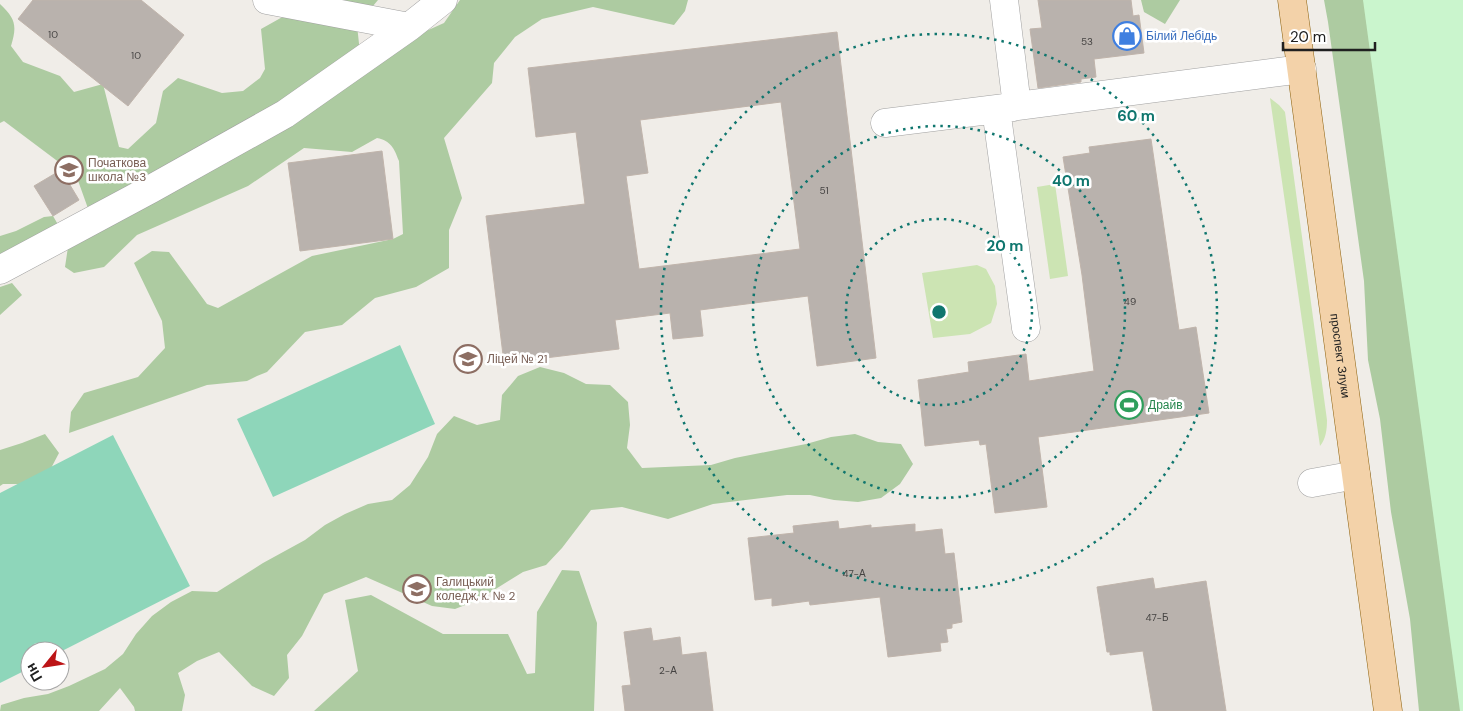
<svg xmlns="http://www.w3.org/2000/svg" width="1463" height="711" font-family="'DM Sans',sans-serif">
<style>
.grass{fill:#cce4b3}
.forest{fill:#adcba1}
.park{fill:#caf5cd}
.pitch{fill:#8ed6ba}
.building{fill:#b9b2ad;stroke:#c0b4ab;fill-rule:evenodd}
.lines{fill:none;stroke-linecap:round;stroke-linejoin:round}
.minor-casing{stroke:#a1a1a1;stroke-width:29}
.major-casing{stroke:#8d620f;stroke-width:29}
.minor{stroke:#fff;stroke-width:28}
.major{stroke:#f3d2a9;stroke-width:28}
.ring{fill:none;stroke:#0f766e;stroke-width:2.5;stroke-dasharray:2.5 5}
.labels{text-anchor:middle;stroke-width:5;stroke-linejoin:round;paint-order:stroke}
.number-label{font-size:10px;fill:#464443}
.shop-label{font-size:12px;fill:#366cbe;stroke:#fff;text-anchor:start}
.education-label{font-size:12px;fill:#785e54;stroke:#fff;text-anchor:start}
.street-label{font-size:12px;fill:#202020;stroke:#fff}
.leisure-label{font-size:12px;fill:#27864d;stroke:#fff;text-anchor:start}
.centre{fill:#0f766e;stroke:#fff;stroke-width:2.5}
.ring-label{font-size:15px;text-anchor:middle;font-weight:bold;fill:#0f766e;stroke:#fff;stroke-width:5;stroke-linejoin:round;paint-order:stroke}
</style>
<rect width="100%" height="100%" fill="#f0ede8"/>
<path class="grass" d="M1270,98L1279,105L1285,112L1327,420C1327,429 1326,439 1320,446Z
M1055,184L1068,276L1050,279L1037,187Z
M977,265L986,269L995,286L997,304L991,323L970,334L933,338L922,273Z"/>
<path class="forest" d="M290,0H378L357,25L360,53L368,57L444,23L460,0H688L685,11L674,25L593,7L542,19L515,37L494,63L492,83L444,138L462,198L449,230V268L416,287L375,298L342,325L305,332L267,372L257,376L247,381L207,385L69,433L71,412L84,393L138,377L165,348L162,321L134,263L152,251L169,252L207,304L218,308L312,256L393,239L403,234L399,161C394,148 391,141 377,138L352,152L304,148L248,186L137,235L104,267L74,273L65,267L68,247L90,214L76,175L4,121L0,123V4C16,19 17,26 11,46L23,62L60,76L74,92L103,84L119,147L128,149L156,123L163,91L178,78L222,93L243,91L260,78L265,69L261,29L286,15Z
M1141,0H1180L1165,24L1144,12Z
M1324,0H1433L1463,275V711H1419L1410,619L1391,512L1380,419L1368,360L1364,281L1328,22Z
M53,216L60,228L0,268V236L16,231L44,217Z
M12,283L22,295L0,315V287Z
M540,367L564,373L586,384L610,385L628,402L630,425L627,448L642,468L711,465L735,458L806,444L831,437L855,434L878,442L901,444L913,464L900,484L881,498L858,502L834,500L810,495H787L713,504L668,519L622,507L591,510L562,548L546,565L523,572L478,600L455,609L432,606L366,577L324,594L302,636L287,655L289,678L274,696L252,686L219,652L197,661L178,673L185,695L182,711H135L134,707L120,688L99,711H0L1,705L24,698L48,694L69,686L105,669L123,654L136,634L152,616L171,602L192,591L217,592L263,563L305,540L325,525L345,514L368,504L392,500L410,485L428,457L437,434L454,416L477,425L500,420L502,395L518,376Z
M45,434L59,453L48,474L26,484H3L0,486V450L22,443Z
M562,570L579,571L597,623L594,711H314L358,671L345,600L371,595L443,634H508L527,674L535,673L537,612Z"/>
<path class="park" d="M1363,0H1463V711H1460Z"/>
<path class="pitch" d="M400,345L435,424L273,497L237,419Z
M113,435L190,586L60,652V651H30V668L0,683V493Z"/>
<path class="building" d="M33,0H141L184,35L128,106L18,19Z
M1038,0H1131L1133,16L1139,15L1144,53L1094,59L1096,77L1081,79V82L1038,88L1030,29L1042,28Z
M837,32L876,358L817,366L808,296L700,310L703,336L673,339L670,313L615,320L619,349L504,363L486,216L585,204L576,132L536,137L528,68ZM781,102L800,249L639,269L626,176L648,173L640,120Z
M1151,139L1179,330L1196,327L1209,413L1038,437L1047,507L995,513L986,444L980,445L979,440L925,446L918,380L969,372L968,362L1026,354L1029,381L1094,371L1082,275L1063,157L1090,153L1089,147Z
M382,151L393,239L300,251L288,163Z
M61,170L79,200L53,216L34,186Z
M838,521L839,529L871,525V528L915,524V532L942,529L945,554L954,553L962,622L952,624V628L946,629L948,642L940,643L941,651L888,657L880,597L810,605L809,601L772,606V598L755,600L748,538L794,533L793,526Z
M1153,578L1155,589L1206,581L1226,711H1153L1143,651L1110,655V652H1107L1097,587Z
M651,628L653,641L680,637L682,655L706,652L713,711H625L622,686L631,685L624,632Z"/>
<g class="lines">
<defs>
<path id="minor" d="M267,0L409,27
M1004,0L1017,106L1302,69
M996,109L1026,328
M885,123L1013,107
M0,270L151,189L285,114L409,27L443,0
M1312,483L1356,475"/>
<g id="major">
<path id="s1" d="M1292,0L1388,711"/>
</g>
</defs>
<use href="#minor" class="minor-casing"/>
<use href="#major" class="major-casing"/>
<use href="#minor" class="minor"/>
<use href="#major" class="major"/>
</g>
<g class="ring">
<circle cx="939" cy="312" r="93"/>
<circle cx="939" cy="312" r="186"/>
<circle cx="939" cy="312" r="278"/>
</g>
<defs>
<symbol id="shop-ring" viewBox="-11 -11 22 22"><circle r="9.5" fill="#fff" stroke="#3f7fe0" stroke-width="1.5"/><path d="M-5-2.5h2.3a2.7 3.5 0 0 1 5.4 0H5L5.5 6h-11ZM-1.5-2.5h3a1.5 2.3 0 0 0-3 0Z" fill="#3f7fe0"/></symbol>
<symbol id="school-ring" viewBox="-11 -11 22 22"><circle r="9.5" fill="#fff" stroke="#8d6e63" stroke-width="1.5"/><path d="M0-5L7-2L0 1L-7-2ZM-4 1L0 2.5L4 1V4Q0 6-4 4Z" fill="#8d6e63"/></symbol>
<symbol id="stadium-ring" viewBox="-11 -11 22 22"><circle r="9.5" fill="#fff" stroke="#2e9e5b" stroke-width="1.5"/><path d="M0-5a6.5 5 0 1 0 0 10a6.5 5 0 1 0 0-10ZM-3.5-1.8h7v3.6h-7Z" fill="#2e9e5b"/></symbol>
<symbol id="university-ring" viewBox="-11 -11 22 22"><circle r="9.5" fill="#fff" stroke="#8d6e63" stroke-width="1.5"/><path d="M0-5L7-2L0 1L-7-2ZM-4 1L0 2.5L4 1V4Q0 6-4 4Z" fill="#8d6e63"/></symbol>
</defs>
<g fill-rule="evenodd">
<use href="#shop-ring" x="1111" y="20" width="32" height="32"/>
<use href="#school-ring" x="53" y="154" width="32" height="32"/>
<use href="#school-ring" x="452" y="343" width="32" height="32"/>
<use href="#stadium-ring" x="1113" y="389" width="32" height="32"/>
<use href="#university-ring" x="401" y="573" width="32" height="32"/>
</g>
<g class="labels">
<g class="number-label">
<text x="53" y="38">10</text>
<text x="1087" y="45">53</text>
<text x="136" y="59">10</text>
<text x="824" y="194">51</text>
<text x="1130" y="305">49</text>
<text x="854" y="577">47-А</text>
<text x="1157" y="621">47-Б</text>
<text x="668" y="674">2-А</text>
</g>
<g class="shop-label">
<text x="1146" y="40">Білий Лебідь</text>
</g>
<g class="education-label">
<text x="88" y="167">Початкова<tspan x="88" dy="14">школа №3</tspan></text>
<text x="487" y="363">Ліцей № 21</text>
<text x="436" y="586">Галицький<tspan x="436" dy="14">коледж, к. № 2</tspan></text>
</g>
<g class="street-label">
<text dy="4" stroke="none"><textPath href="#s1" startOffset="359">проспект Злуки</textPath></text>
</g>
<g class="leisure-label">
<text x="1148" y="409">Драйв</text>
</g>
</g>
<circle cx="939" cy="312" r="8" class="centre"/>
<g class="ring-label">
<text x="1136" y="121">60 m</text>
<text x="1071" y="186">40 m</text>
<text x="1005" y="251">20 m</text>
</g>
<g transform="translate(45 666) rotate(240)"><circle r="24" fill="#ffffff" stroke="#a6a6a6"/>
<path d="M0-4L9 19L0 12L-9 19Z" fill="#bc1416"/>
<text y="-8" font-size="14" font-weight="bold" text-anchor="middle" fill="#202020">Пн</text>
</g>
<path d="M1283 42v8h92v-8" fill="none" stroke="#202020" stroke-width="2.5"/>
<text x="1290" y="42" font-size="15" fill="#202020" stroke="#ffffff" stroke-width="4" paint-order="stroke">20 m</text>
</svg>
